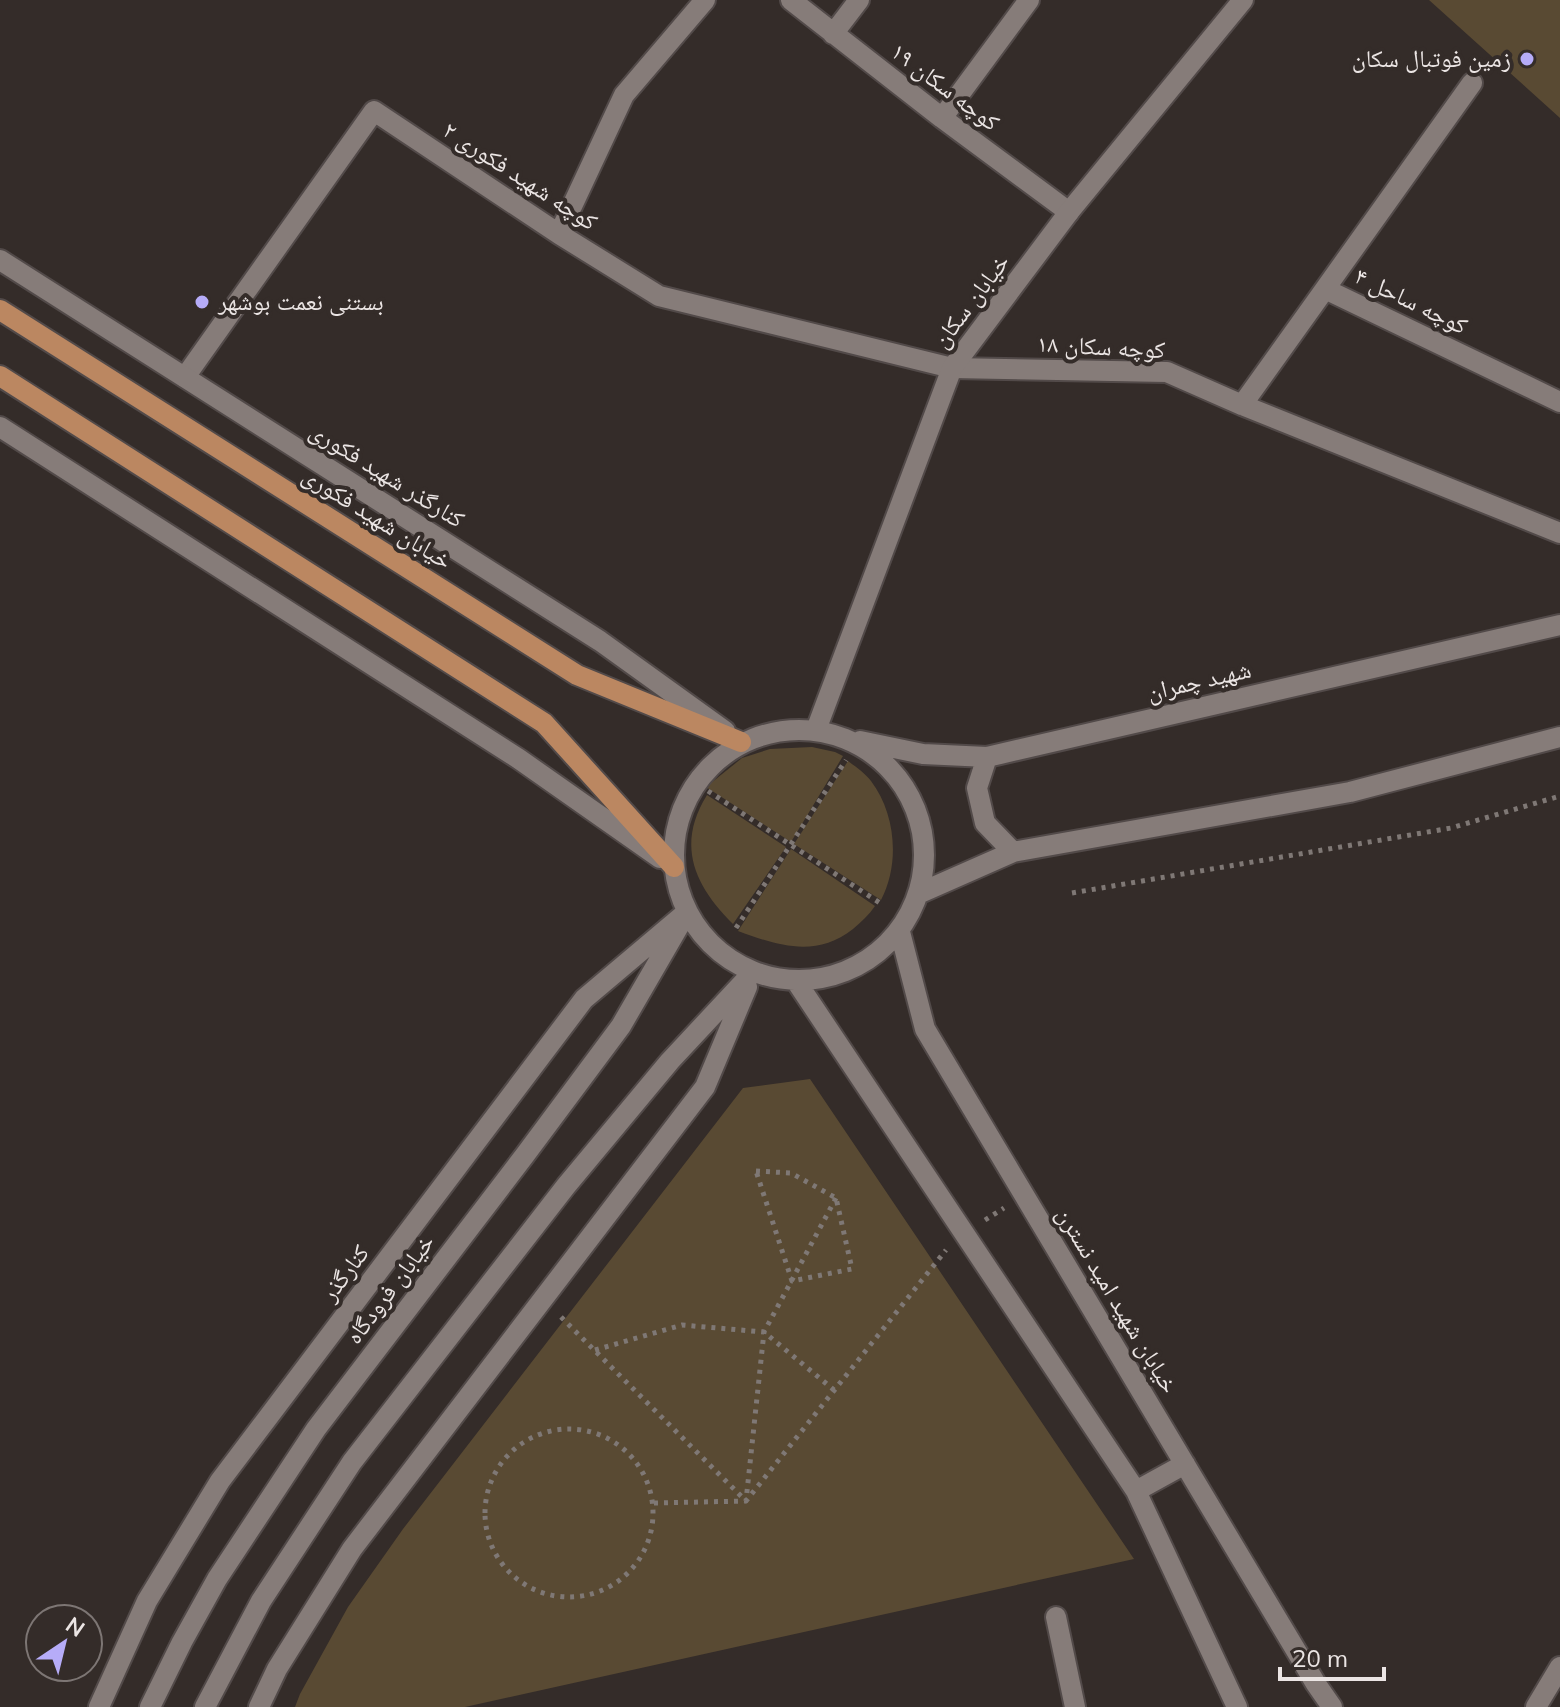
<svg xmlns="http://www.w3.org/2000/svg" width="1560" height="1707" font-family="Mulish,'Noto Naskh Arabic',sans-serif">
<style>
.green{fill:#594a33}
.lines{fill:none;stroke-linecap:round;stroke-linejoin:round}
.street-casing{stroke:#524a49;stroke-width:24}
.secondary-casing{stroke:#524a49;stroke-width:24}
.primary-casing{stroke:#524a49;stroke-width:24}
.path{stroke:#7f7875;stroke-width:5;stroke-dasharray:4 6;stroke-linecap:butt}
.street{stroke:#867c79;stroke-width:20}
.secondary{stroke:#867c79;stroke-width:20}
.primary{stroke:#bb8761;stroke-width:20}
.poi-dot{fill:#b6acf8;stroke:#342c29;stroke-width:3}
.labels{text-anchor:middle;stroke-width:8;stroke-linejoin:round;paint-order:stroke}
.poi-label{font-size:24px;fill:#ebe5e4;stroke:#342c29;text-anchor:end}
.street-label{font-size:24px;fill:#ebe5e4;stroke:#342c29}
</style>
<rect width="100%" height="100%" fill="#342c29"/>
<path class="green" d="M1429,0H1560V118Z
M812,747L835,752L843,756L791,842L706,787L742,758L770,749Z
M848,761C856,767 865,773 871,781C896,814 900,864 881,900L794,844Z
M707,795L786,847L733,924C694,885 676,845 707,795Z
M791,849L875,906C869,915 861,922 853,929C816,958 779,946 738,931Z
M810,1079L1134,1559L465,1707H295L300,1694L348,1607L403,1529L743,1088Z"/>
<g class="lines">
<defs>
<path id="street" d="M791,0L942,118L1069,212
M833,34L859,0
M942,118L1029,0
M559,234L624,95L705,0
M1325,289L1472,83
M185,377L374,111L559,234L659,296L952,368L1167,372L1242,405L1560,533
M1242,405L1325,289L1560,402
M1056,1617L1075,1707
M1536,1707L1560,1667"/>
<path id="secondary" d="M0,260L600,641L725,731
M0,427L519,759L660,858
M674 855a125 125 0 1 1 250 0a125 125 0 1 1-250 0Z
M816,730L952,368L1069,212L1243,0
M860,741L923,754L987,757L1560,625
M987,757L977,788L985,823L1013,852
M920,893L1013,852L1350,792L1560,737
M900,932L925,1029L1316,1684L1332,1707
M796,981L1136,1491L1237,1707
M1136,1491L1185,1464
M99,1707L147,1601L220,1481L584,999L687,912
M150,1707L182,1642L217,1579L316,1429L525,1155L621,1026L679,926
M205,1707L261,1601L352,1462L566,1186L670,1061L753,972
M259,1707L277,1669L352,1549L705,1087L747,987"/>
<path id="primary" d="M0,310L577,675L741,742
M0,376L544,723L674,867"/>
</defs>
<use href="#street" class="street-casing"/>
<use href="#secondary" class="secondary-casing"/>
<use href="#primary" class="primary-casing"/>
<path class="path" d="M708,791L880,903
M1072,893L1451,828L1560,796
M736,928L846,760
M756,1171L791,1173L836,1198L852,1269L792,1281Z
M985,1220L1004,1208
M561,1317L746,1501L946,1250
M595,1350L682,1325L764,1332L834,1390
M485 1513a84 84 0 1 1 168 0a84 84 0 1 1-168 0Z
M654,1503L746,1501L764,1332L836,1198"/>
<use href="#street" class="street"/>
<use href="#secondary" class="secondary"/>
<use href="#primary" class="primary"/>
</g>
<g class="poi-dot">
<circle cx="1527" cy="59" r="8"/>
<circle cx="202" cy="302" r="8"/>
</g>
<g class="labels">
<g class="poi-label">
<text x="1511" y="67">زمین فوتبال سکان</text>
<text x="218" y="310" text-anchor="start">بستنی نعمت بوشهر</text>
</g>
<g class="street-label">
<text transform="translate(945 87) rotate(37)" y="8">کوچه سکان ۱۹</text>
<text transform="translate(520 176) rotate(33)" y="8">کوچه شهید فکوری ۲</text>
<text transform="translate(971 301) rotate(-53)" y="8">خیابان سکان</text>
<text transform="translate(1411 301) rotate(26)" y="8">کوچه ساحل ۴</text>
<text transform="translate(1101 347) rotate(3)" y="8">کوچه سکان ۱۸</text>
<text transform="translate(387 475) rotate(32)" y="8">کنارگذر شهید فکوری</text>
<text transform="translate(377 518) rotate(32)" y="8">خیابان شهید فکوری</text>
<text transform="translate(1199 681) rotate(-13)" y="8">شهید چمران</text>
<text transform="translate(345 1273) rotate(-53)" y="8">کنارگذر</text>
<text transform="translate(390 1289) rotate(-53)" y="8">خیابان فرودگاه</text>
<text transform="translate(1117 1300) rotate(59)" y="8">خیابان شهید امید نسترن</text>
</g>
</g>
<g transform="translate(64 1643) rotate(35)"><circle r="38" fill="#342c29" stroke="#7d7674" stroke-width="2"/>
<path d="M0-6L14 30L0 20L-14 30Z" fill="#b6acf8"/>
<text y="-12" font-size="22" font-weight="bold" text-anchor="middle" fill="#ebe5e4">N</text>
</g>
<path d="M1280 1667v12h104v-12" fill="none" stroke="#ebe5e4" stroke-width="4"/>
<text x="1292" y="1667" font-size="24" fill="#ebe5e4" stroke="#342c29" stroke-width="6" paint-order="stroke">20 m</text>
</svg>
